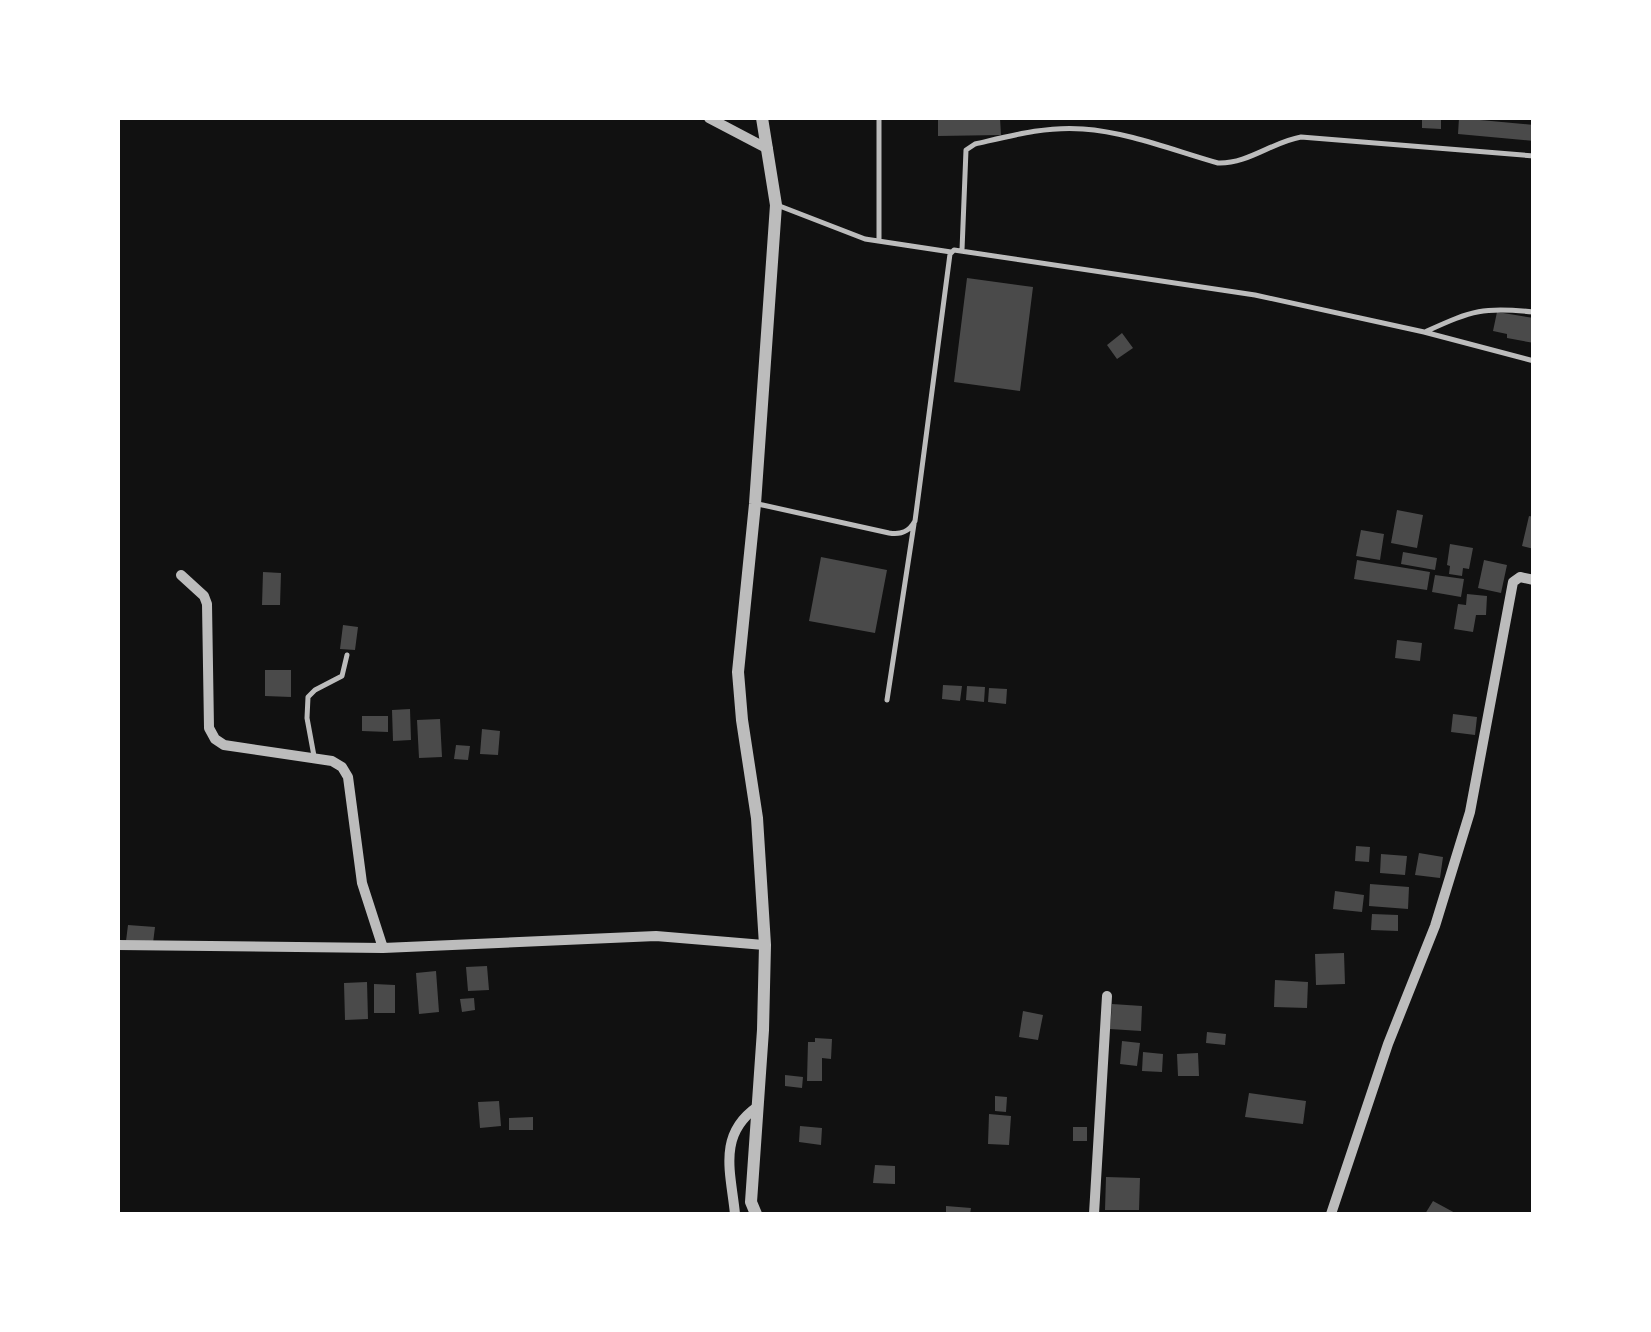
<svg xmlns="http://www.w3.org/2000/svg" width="1651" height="1332" font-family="'Open Sans',sans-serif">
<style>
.building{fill:#4a4a4a}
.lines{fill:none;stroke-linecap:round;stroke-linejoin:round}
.service{stroke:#bcbcbc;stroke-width:5}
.minor{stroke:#bcbcbc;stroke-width:10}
.tertiary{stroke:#bcbcbc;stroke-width:12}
</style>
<rect width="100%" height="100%" fill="#111"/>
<path class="building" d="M938,118H1000L1001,135L938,136Z
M1422,118H1441V129L1422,128Z
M1459,118L1534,125V141L1458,134Z
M967,278L1033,287L1020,391L954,382Z
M1497,312L1534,318V343L1507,338V334L1493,331Z
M1122,333L1133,348L1117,359L1107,345Z
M1397,510L1423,515L1417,548L1391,543Z
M1529,516L1534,517V549L1522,546Z
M1361,530L1384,534L1380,560L1356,556Z
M1450,544L1473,548L1469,569L1463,568L1462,576L1449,574L1450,566L1447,565Z
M1403,552L1437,558L1435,570L1401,564Z
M821,557L887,570L875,633L809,621Z
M1357,560L1430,572L1427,590L1354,579Z
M1484,560L1507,565L1501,593L1478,588Z
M263,572L281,573L280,605H262Z
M1435,575L1464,579L1461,597L1432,592Z
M1467,594L1487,596L1486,615H1476L1473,632L1454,629L1458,604L1466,605Z
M343,625L358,627L355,650L340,649Z
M1397,640L1422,643L1420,661L1395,658Z
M265,670H291V697L265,696Z
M943,685L962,686L960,701L942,699Z
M967,686L985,687L984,702L966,700Z
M989,688L1007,689L1006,704L988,702Z
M410,709L411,740L393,741L392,710Z
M1453,714L1477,717L1475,735L1451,732Z
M362,716H388V732L362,731Z
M440,719L442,757L419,758L417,720Z
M482,729L500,731L498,755L480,754Z
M456,745L470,746L468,760L454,759Z
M1356,846L1370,847L1369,862L1355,861Z
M1419,853L1443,857L1440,878L1415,875Z
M1381,854L1407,856L1405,875L1380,873Z
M1370,884L1409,887L1408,909L1369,906Z
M1335,891L1364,895L1362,912L1333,909Z
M1372,914L1398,915V931L1371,930Z
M128,925L155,927L153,943L126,941Z
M1344,953L1345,984L1316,985L1315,954Z
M487,966L489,990L468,991L466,967Z
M436,971L439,1012L419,1014L416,973Z
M1275,980L1308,982L1307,1008L1274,1007Z
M367,982L368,1019L345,1020L344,983Z
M374,984L395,985V1013H374Z
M474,998L475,1010L462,1012L460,999Z
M1112,1004L1142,1006L1141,1031L1110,1029Z
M1023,1011L1043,1015L1038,1040L1019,1037Z
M1207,1032L1226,1034L1225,1045L1206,1043Z
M815,1038L832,1039L831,1059L822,1058V1081H807L808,1042H815Z
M1122,1041L1140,1043L1137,1066L1120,1064Z
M1143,1052L1163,1054L1162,1072L1142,1071Z
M1198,1053L1199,1076H1178L1177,1054Z
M785,1075L803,1077L802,1088L785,1086Z
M1249,1093L1306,1101L1303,1124L1245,1117Z
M995,1096L1007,1097L1006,1112L995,1111Z
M499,1101L501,1126L480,1128L478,1102Z
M989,1114L1011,1116L1009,1145L988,1144Z
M533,1117V1130H509V1118Z
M800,1126L822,1128L821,1145L799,1142Z
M1073,1127H1087V1141H1073Z
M875,1165L895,1166V1184L873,1183Z
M1106,1177L1140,1178L1139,1210H1105Z
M1433,1201L1457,1214H1425Z
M946,1206L971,1208L970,1214H946Z"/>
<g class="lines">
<path class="service" d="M879,118V241
M777,205L865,239L951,252
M962,250L966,150L975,144C1010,136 1046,126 1083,129C1128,132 1175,151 1218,163C1248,164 1272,142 1301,137L1534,156
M1427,331C1473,310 1483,307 1534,312
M758,504L889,533C901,535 909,532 915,521L950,254L954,250L1255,295L1424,332L1534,361
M887,700L914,524
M314,756L307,718L308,697L315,690L342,676L347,655"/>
<path class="minor" d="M709,118L768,149
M181,575L204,596L207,604L209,728L215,739L224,745L332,761L342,767L348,777L362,883L383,948
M118,945L383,948L656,936L765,945
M735,1214C731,1173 717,1135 757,1107
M1094,1214L1107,996
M1331,1214L1388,1044L1435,926L1470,812L1513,582L1520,577L1534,580"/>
<path class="tertiary" d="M756,1214L751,1202L763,1030L765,945L757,818L742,720L738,672L755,504L776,205L762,118"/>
</g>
<rect width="1651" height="1332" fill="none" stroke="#ffffff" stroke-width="240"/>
</svg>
